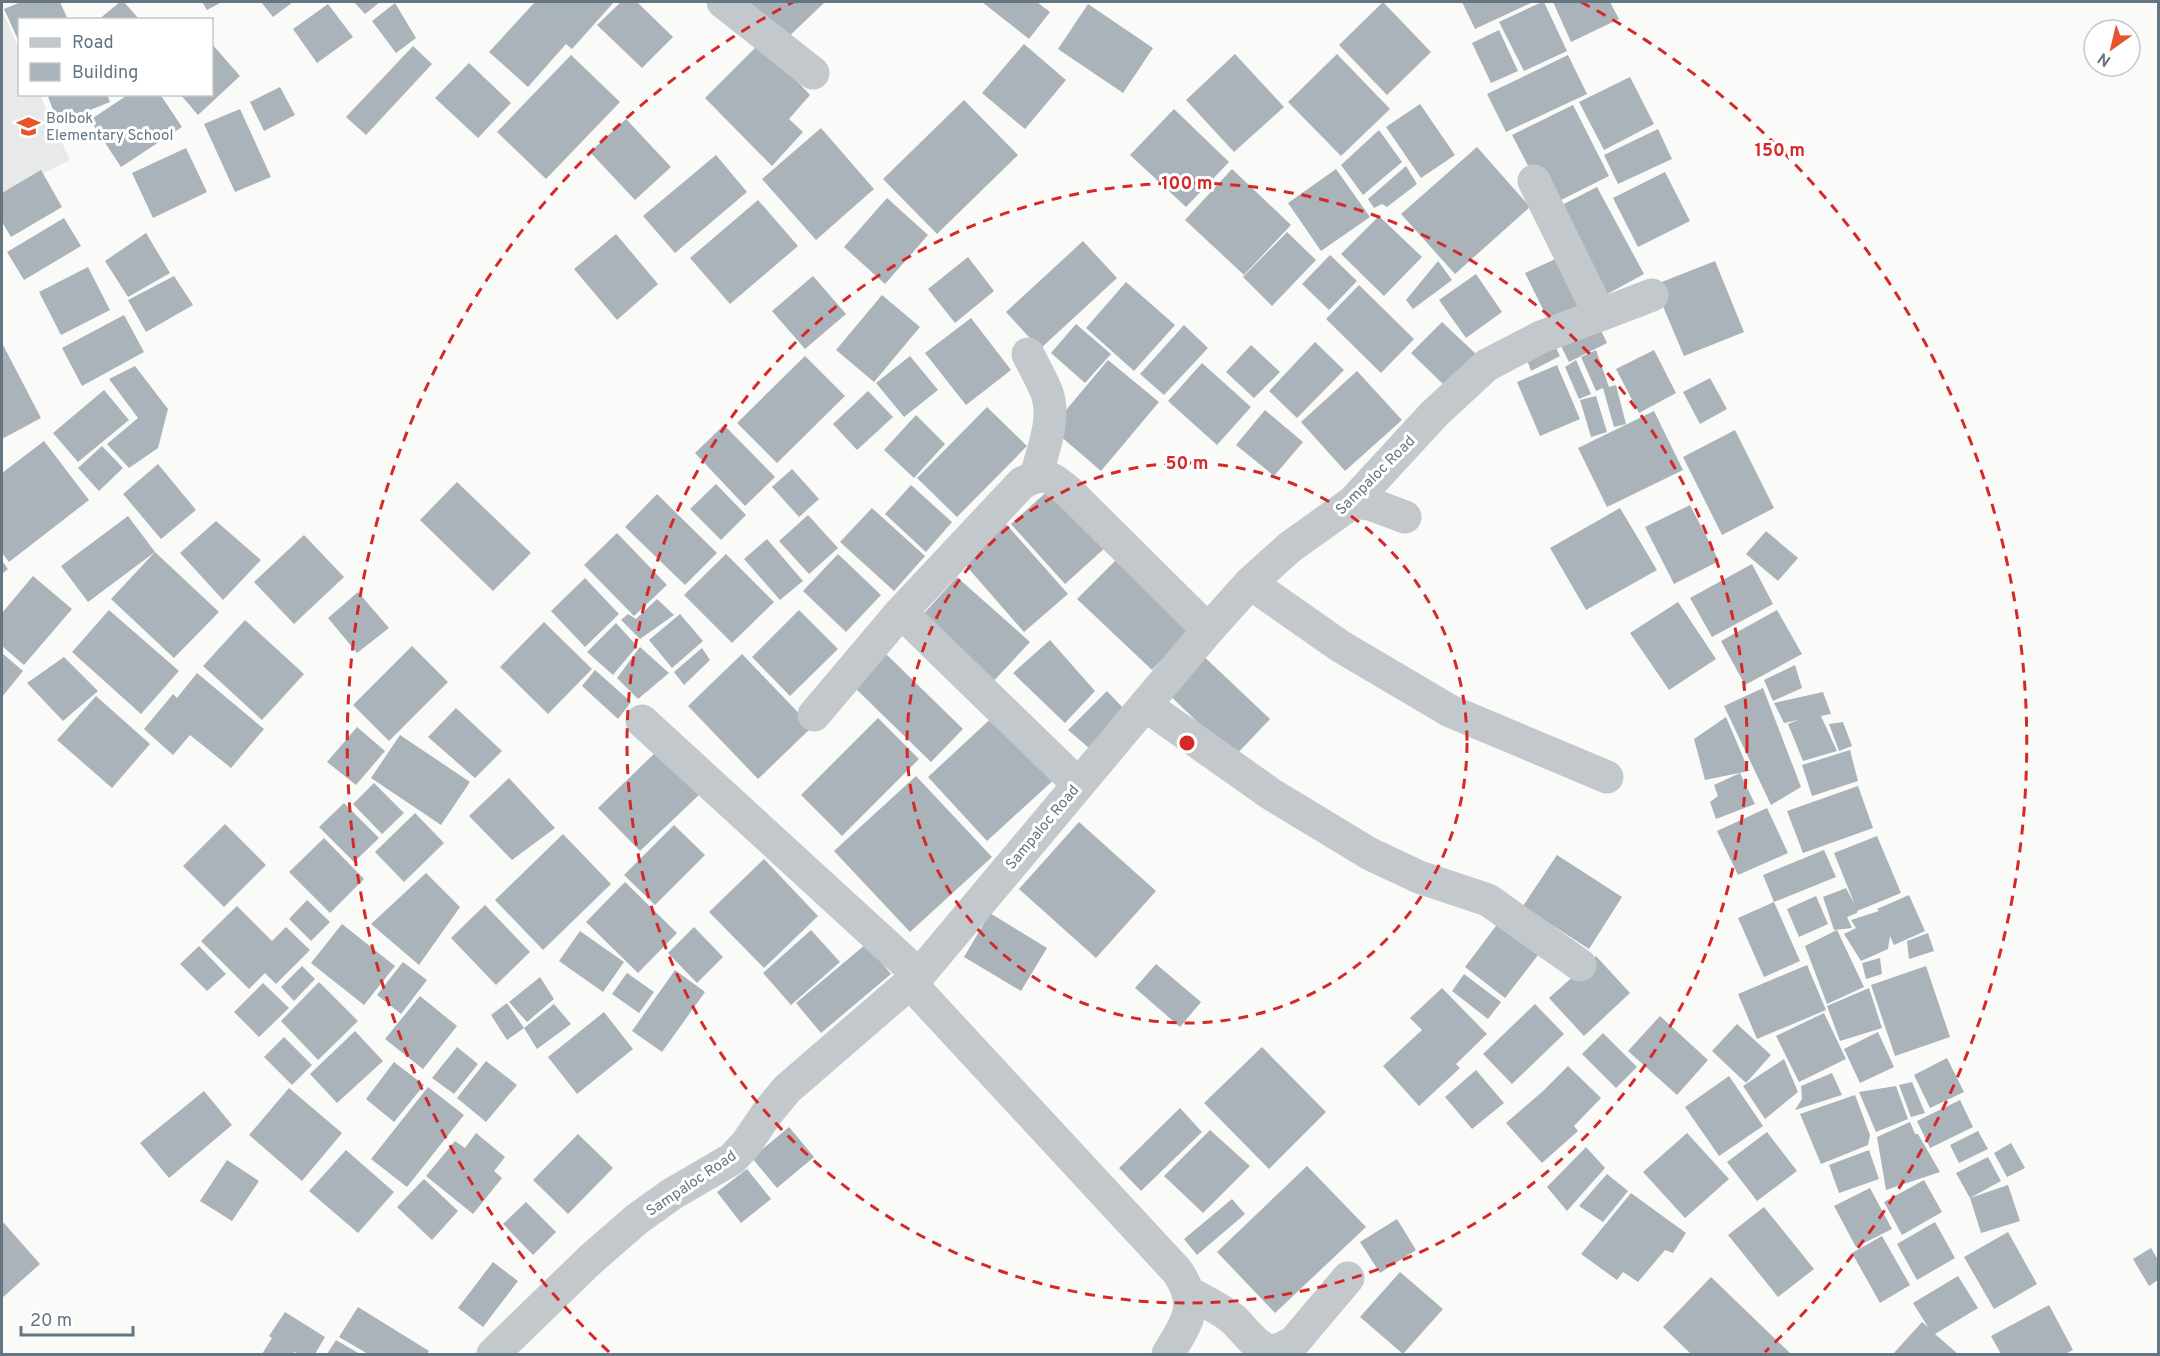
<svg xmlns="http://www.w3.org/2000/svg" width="2160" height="1356" font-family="Overpass,sans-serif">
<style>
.built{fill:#e8e9e9}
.building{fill:#aab3b9}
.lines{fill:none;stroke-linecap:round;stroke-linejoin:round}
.minor{stroke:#c3c8cc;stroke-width:33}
.ring{fill:none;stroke:#d62828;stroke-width:3;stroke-dasharray:10 8}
.labels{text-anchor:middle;stroke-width:6;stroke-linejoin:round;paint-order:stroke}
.poi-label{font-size:15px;fill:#657683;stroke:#fff;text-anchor:start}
.street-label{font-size:15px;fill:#657683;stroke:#fff}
.centre{fill:#d62828;stroke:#fff;stroke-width:3}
.ring-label{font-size:18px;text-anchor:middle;font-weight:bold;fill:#d62828;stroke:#fff;stroke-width:6;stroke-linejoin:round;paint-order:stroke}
</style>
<rect width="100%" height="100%" fill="#fafaf8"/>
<path class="built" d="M2,10L19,49L20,94L40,95L70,160L2,194Z"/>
<path class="building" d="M21,2H60L68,20H20V44L4,9Z
M120,2H124L140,20H98Z
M202,2H222L207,10Z
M261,2H293L273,17Z
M354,2H380L365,14Z
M535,2H614L572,49L566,44L528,87L489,52Z
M621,2H637L673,37L642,68L597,25Z
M743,2H825L783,42Z
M982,2H1037L1050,12L1029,39Z
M1383,2L1431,52L1387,95L1339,45Z
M1462,2H1533L1475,29Z
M1542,2H1544L1567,51L1524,71L1499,22Z
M1553,2H1610L1619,19L1571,42Z
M395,3L416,38L396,53L372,21Z
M328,4L353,37L317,63L293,29Z
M1088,4L1153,48L1123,93L1058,49Z
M1499,30L1518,71L1491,83L1472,43Z
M761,42L810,95L789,119L803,132L772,166L705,98Z
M212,44L240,76L198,115L180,94H212Z
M1024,44L1066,80L1025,129L982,93Z
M413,46L432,64L366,135L346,117Z
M1235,54L1284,107L1234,152L1186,100Z
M1337,54L1390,109L1341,156L1288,102Z
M571,55L620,102L546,179L497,132Z
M1568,55L1587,94L1506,132L1487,94Z
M469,63L511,103L478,138L435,98Z
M1630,77L1654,124L1604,150L1579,102Z
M280,87L295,115L264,131L250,102Z
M47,94H107L110,102L58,123Z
M129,94H160L182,127L121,167L90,120Z
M964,100L1018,155L937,234L883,179Z
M1420,104L1455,155L1421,178L1386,127Z
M1573,105L1609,176L1549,206L1512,135Z
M240,109L271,177L235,192L204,124Z
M1174,109L1229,162L1186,207L1130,155Z
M626,119L671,167L635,200L590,152Z
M821,128L874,189L816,240L762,179Z
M1658,129L1672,159L1618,184L1604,155Z
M1379,130L1402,162L1363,195L1341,165Z
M1477,147L1530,207L1455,274L1401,214Z
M186,148L207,192L153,218L132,173Z
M716,155L747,192L675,253L643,216Z
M1406,166L1417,184L1387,207L1382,204L1374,208L1368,199Z
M1232,169L1291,225L1244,275L1185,220Z
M1336,169L1370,217L1321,251L1288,203Z
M41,170L62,207L11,237L2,222V193Z
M1665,172L1690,221L1638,247L1613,198Z
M1597,187L1644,274L1600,298L1552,210Z
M887,198L928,235L885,284L844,247Z
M758,200L798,246L730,304L690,258Z
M1379,216L1422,257L1384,296L1341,254Z
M64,218L81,246L24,280L7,252Z
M1287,232L1316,260L1272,306L1243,277Z
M146,233L170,273L128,297L105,261Z
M616,234L658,284L617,320L574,269Z
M1083,241L1117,278L1040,349L1006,312Z
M1330,255L1357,281L1329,310L1302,284Z
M1564,255L1607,343L1569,362L1525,273Z
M968,257L994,291L955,323L928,289Z
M1438,261L1452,280L1413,309L1406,300Z
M1715,261L1744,332L1684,356L1654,285Z
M88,267L110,310L61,335L39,292Z
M1476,274L1502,312L1466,338L1439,300Z
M174,276L193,305L146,332L128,300Z
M813,276L846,314L805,349L772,311Z
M1126,282L1175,325L1134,371L1086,328Z
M1359,285L1414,339L1381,373L1326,319Z
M882,295L920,327L874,382L836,350Z
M124,315L144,352L82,386L62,348Z
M971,318L1011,370L966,405L925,353Z
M1442,322L1476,354L1445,386L1411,353Z
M1076,324L1111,354L1085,383L1051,353Z
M1184,325L1208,348L1164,395L1140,374Z
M1547,329L1560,356L1531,371L1525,354Z
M1315,342L1344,370L1297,418L1269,391Z
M2,343L41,418L2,439Z
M1251,345L1280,372L1254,398L1226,372Z
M1596,350L1609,387L1616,385L1626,424L1614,427L1603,388L1596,391L1581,357Z
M1654,350L1676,393L1639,413L1616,369Z
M805,356L845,396L777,463L737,423Z
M910,356L938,390L904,417L876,383Z
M1108,360L1159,402L1101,471L1051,428Z
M1576,360L1591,394L1579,399L1565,367Z
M1202,363L1251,407L1217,445L1168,401Z
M1557,365L1580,419L1540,436L1517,382Z
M135,366L168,409L158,448L129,468L107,444L138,418L109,379Z
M1357,371L1402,420L1345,471L1301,422Z
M1710,378L1727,409L1700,424L1683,392Z
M104,390L129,420L78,462L53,433Z
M868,391L893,417L857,450L833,424Z
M1596,396L1607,432L1591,437L1580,400Z
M987,407L1027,446L957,517L917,478Z
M1265,410L1303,442L1274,476L1236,445Z
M1654,411L1683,470L1607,507L1578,448Z
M916,415L945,444L914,478L884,450Z
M724,425L775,477L745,506L695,453Z
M1735,430L1774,508L1722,535L1683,457Z
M44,441L89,500L9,562L2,553V473Z
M102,446L123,468L99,491L78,468Z
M158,464L196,510L161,539L123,494Z
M792,469L819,499L799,517L772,487Z
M457,482L531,553L493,591L420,520Z
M716,484L746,515L721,540L690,509Z
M911,485L952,522L926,552L885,514Z
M1052,487L1106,547L1065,584L1011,524Z
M657,494L717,553L685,585L625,527Z
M1690,505L1719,561L1674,584L1645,527Z
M872,508L925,556L894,591L840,542Z
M1620,508L1657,570L1586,610L1550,548Z
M808,515L838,548L809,574L779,541Z
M128,516L155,552L88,602L61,566Z
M216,521L261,560L223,600L180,553Z
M1006,524L1068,594L1024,632L962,561Z
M1766,531L1798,558L1778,581L1746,554Z
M617,533L667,585L634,616L584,565Z
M304,535L344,577L294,624L254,582Z
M767,539L803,581L780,600L744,559Z
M155,552L219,612L174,658L111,599Z
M726,554L774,602L732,643L684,595Z
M838,554L881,595L846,632L803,591Z
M1117,559L1190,630L1152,670L1077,599Z
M2,561L8,569L2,574Z
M1752,564L1773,604L1712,637L1690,598Z
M33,576L72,609L24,665L2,646V613Z
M957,577L1030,642L989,686L918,620Z
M585,578L619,614L585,647L551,611Z
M358,592L389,628L357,653L328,618Z
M657,599L674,615L640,639L621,620L628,614L636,619Z
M1678,602L1716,659L1669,690L1630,633Z
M109,610L179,671L141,714L72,652Z
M799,610L838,649L790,696L752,657Z
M1777,610L1802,654L1745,685L1721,641Z
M680,614L703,641L672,668L649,640Z
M245,620L304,674L262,720L203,666Z
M544,622L592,669L548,714L500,667Z
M616,623L637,646L613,675L587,652Z
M1050,640L1095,691L1065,723L1013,673Z
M412,646L448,682L389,741L353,705Z
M640,647L669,673L638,699L617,678Z
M702,648L710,660L684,685L674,672Z
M1197,650L1270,719L1234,757L1162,688Z
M884,652L963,729L931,762L852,685Z
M2,653L23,671L2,697Z
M742,654L812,727L758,779L688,706Z
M64,657L98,691L63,721L27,683Z
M1795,665L1802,688L1773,701L1764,680Z
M595,670L631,702L618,719L582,686Z
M197,673L264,729L231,768L190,735L173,755L144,729L173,694L177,698Z
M1763,688L1801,787L1771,805L1724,706Z
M1107,691L1124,709L1089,748L1068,730Z
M1823,692L1831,714L1821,716L1837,751L1803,761L1788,724L1798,720L1784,723L1774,703Z
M96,696L150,744L112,788L57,740Z
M456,708L502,751L475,778L428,737Z
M998,712L1058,776L987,841L928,777Z
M1726,717L1749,771L1705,780L1694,739Z
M878,718L919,759L842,836L801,795Z
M1843,722L1852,746L1839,751L1829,724Z
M357,727L385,751L356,785L327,762Z
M400,735L470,782L441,825L371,778Z
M658,750L700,794L640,851L598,808Z
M1850,750L1858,781L1812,796L1802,765Z
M1740,773L1755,804L1716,819L1710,802L1718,796L1714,785Z
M916,776L992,857L910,932L834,851Z
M509,778L555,828L512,860L469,816Z
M374,783L404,813L382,834L353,804Z
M1858,786L1873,828L1803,853L1787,811Z
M344,803L379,838L354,862L319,827Z
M1767,808L1788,853L1738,875L1717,831Z
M415,813L444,843L404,882L375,852Z
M1079,822L1156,891L1096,958L1019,889Z
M225,824L266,865L224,907L183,866Z
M674,825L705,855L655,905L624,875Z
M563,834L611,884L543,950L495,900Z
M1877,836L1901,893L1857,911V913L1847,917L1852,928L1834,930L1823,897L1846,888L1855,905L1834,853Z
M324,838L364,879L330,913L289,872Z
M1824,850L1836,877L1774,902L1763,875Z
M1557,855L1622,897L1589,949L1523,906Z
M764,859L818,916L764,968L709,912Z
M426,873L460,907L419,965L371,924Z
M625,882L677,933L638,973L586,922Z
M1909,895L1925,931L1894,945L1890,936L1888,949L1861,961L1844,934L1856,928L1851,920L1879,911L1877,909Z
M1816,896L1828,924L1799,937L1787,909Z
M307,900L330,922L311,941L289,919Z
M1774,902L1800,961L1764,977L1738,918Z
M485,905L530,952L496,985L451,938Z
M237,906L272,941L286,927L310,950L276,984L265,973L249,989L201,941Z
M990,913L1047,948L1021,991L964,957Z
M1505,914L1545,946L1505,998L1465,967Z
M342,924L395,966L364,1005L311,963Z
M694,927L723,957L697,983L668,953Z
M811,930L840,962L791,1005L763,973Z
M1837,930L1864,987L1827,1004L1805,946Z
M580,931L624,962L603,992L559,961Z
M1928,933L1934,951L1909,959L1907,941Z
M866,944L891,974L821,1033L796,1003Z
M199,946L226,974L207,991L180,964Z
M1596,956L1630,993L1584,1036L1549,998Z
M1880,958L1882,974L1866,979L1862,963Z
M403,962L427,980L401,1014L377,995Z
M1156,964L1201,1002L1180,1027L1135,988Z
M1807,965L1826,1010L1757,1039L1738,994Z
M302,966L315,979L294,1001L281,987Z
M1926,966L1950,1037L1895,1056L1871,985Z
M675,970L705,992L662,1052L632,1031Z
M627,973L654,992L639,1013L612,994Z
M1464,974L1501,1002L1488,1019L1452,991Z
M540,977L554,999L527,1022L509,1002Z
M319,982L358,1021L318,1060L281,1021Z
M263,983L289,1008L259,1037L234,1012Z
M1442,988L1487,1034L1456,1064L1460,1068L1419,1106L1383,1066L1422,1030L1410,1018Z
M1869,988L1882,1028L1840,1041L1827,1006Z
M420,996L457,1026L423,1069L385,1039Z
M507,1003L524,1028L507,1040L491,1015Z
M554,1004L571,1024L537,1049L524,1028Z
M1535,1004L1564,1034L1512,1084L1483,1054Z
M604,1012L633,1049L577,1094L548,1057Z
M1824,1013L1846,1059L1799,1082L1776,1036Z
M1660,1016L1708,1060L1677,1095L1628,1051Z
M1737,1024L1771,1055L1746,1083L1712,1051Z
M355,1031L383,1061L337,1103L310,1074Z
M1878,1032L1894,1067L1860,1083L1844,1049Z
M1603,1033L1637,1067L1616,1088L1582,1054Z
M284,1037L312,1065L292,1085L264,1057Z
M457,1047L478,1064L454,1094L432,1078Z
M1262,1047L1326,1112L1269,1169L1204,1103Z
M1947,1058L1964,1092L1930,1108L1914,1075Z
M1784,1059L1798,1092L1765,1119L1743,1086Z
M486,1061L517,1085L486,1122L457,1098Z
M394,1062L424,1085L394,1122L366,1099Z
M1568,1066L1601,1098L1574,1126L1578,1131L1542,1163L1506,1123L1543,1091Z
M1476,1070L1504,1103L1472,1129L1445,1097Z
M1832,1073L1842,1095L1795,1110L1802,1099L1801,1086Z
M1729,1076L1763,1126L1719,1156L1685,1107Z
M1912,1082L1925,1113L1911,1117L1899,1085Z
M1896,1086L1908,1119L1876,1132L1859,1092Z
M428,1087L464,1115L407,1187L371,1159Z
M289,1088L342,1133L302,1181L249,1135Z
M204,1091L232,1125L169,1178L140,1143Z
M1855,1095L1870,1135L1868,1145L1821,1164L1800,1114Z
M1960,1100L1973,1127L1930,1148L1917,1121Z
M1180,1108L1202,1132L1141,1191L1119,1168Z
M1910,1122L1915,1134H1918L1940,1172L1886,1190L1877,1137Z
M789,1127L814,1157L777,1188L752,1158Z
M1210,1130L1250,1166L1203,1213L1164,1176Z
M1978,1131L1988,1149L1959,1163L1950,1145Z
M1767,1132L1797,1171L1757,1201L1727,1162Z
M476,1133L505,1157L494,1171L502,1178L473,1214L426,1176L455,1141L465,1148Z
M1687,1133L1729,1179L1685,1218L1643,1172Z
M578,1134L613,1168L568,1214L533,1180Z
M2011,1143L2025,1168L2007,1177L1994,1153Z
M1586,1147L1605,1168L1567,1211L1547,1187Z
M346,1150L394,1192L358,1233L309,1191Z
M1869,1150L1879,1179L1839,1193L1829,1165Z
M1988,1157L2001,1181L1970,1198L1956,1173Z
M227,1160L259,1181L232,1221L200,1201Z
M1307,1166L1366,1227L1275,1313L1217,1252Z
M747,1169L771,1199L741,1223L717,1192Z
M1607,1174L1628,1191L1603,1222L1579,1206Z
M424,1179L458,1211L432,1240L397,1207Z
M1924,1180L1942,1212L1902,1235L1884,1202Z
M2008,1185L2020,1221L1981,1233L1970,1198Z
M1870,1188L1892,1229L1856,1247L1834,1206Z
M1631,1193L1686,1233L1673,1253L1665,1250L1638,1282L1623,1272L1617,1280L1581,1254Z
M1232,1199L1245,1214L1197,1255L1184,1239Z
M526,1202L556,1232L533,1255L503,1224Z
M1764,1207L1814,1269L1778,1297L1728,1235Z
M1397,1219L1416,1250L1380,1273L1360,1242Z
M2,1221L40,1264L2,1298Z
M1935,1222L1955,1258L1917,1280L1897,1244Z
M2008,1232L2037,1284L1994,1309L1964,1257Z
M1882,1236L1910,1285L1880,1303L1852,1253Z
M2151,1248L2158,1260V1280L2149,1286L2133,1259Z
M493,1262L518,1281L483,1327L458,1308Z
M1400,1272L1443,1309L1403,1354L1360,1317Z
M1958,1276L1978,1308L1935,1334L1958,1354H1893L1922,1322L1928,1327L1913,1303Z
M1711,1277L1791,1354H1691L1663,1327Z
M2049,1305L2073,1350L2065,1354H2001L1991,1336Z
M358,1307L429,1351L427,1354H368L339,1337Z
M285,1312L325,1337L315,1354H299L294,1352L293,1354H262L272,1338L269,1336Z
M336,1340L360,1354H327Z"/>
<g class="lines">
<path class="minor" d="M723,2L813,73
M1534,181L1600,315L1652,295
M1028,354C1034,367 1042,380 1047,393C1056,419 1043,450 1036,476
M1353,502L1370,504L1405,517
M1250,583L1340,646L1450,711L1607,777
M1145,705L1271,794L1370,854L1419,877L1488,900L1580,965
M814,715L901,612
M642,721L919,975
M1078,784L901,612L1022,483C1047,470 1050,477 1069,492L1208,630
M910,983L1177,1271C1201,1306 1187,1322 1168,1354
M1189,1293C1205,1301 1219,1308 1233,1319C1244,1329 1253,1345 1268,1350C1277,1352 1286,1346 1294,1342L1348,1278
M493,1354L590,1260L637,1219L672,1194L732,1159L746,1144L768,1112L787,1089L919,975L1208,630L1250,583L1290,547L1353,502L1434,414L1487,365L1541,337L1600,315"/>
</g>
<g class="ring">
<circle cx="1187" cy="743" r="280"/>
<circle cx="1187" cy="743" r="560"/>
<path d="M609 1352A839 839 0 0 1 793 2M1581 2A839 839 0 0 1 1765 1352"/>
</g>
<defs>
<symbol id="school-bare" viewBox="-9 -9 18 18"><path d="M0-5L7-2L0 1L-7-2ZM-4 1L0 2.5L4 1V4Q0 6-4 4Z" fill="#e4572e" stroke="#fff" stroke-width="2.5" paint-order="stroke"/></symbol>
</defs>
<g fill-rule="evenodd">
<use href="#school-bare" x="12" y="110" width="33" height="33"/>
</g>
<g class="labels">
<g class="poi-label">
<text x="46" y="123">Bolbok<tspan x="46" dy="17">Elementary School</tspan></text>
</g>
<g class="street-label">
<text transform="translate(1375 475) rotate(-45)" y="5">Sampaloc Road</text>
<text transform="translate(1042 827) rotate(-50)" y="5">Sampaloc Road</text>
<text transform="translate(691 1183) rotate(-34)" y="5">Sampaloc Road</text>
</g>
</g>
<circle cx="1187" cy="743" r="9" class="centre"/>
<g class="ring-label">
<text x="1780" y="156">150 m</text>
<text x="1187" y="189">100 m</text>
<text x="1187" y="469">50 m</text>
</g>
<rect width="2160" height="1356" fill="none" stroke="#657683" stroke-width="6"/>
<rect x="18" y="18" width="195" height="78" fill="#ffffff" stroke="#c1c8cd" stroke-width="1.5"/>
<rect x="30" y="38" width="30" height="9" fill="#c3c8cc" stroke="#c1c8cd" stroke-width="1.5"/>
<text x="72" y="48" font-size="18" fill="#657683">Road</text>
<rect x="30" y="63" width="30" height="18" fill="#aab3b9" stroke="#c1c8cd" stroke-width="1.5"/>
<text x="72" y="78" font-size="18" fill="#657683">Building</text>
<g transform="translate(2112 48) rotate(214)"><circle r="28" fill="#ffffff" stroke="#c1c8cd" stroke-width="1.5"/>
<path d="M0-4.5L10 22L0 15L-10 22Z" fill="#e4572e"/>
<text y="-9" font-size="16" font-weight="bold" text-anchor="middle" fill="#657683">N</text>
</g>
<path d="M21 1326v9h112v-9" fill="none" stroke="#657683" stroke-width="3"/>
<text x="30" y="1326" font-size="18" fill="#657683" stroke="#ffffff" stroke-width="4.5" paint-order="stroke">20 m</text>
</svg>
